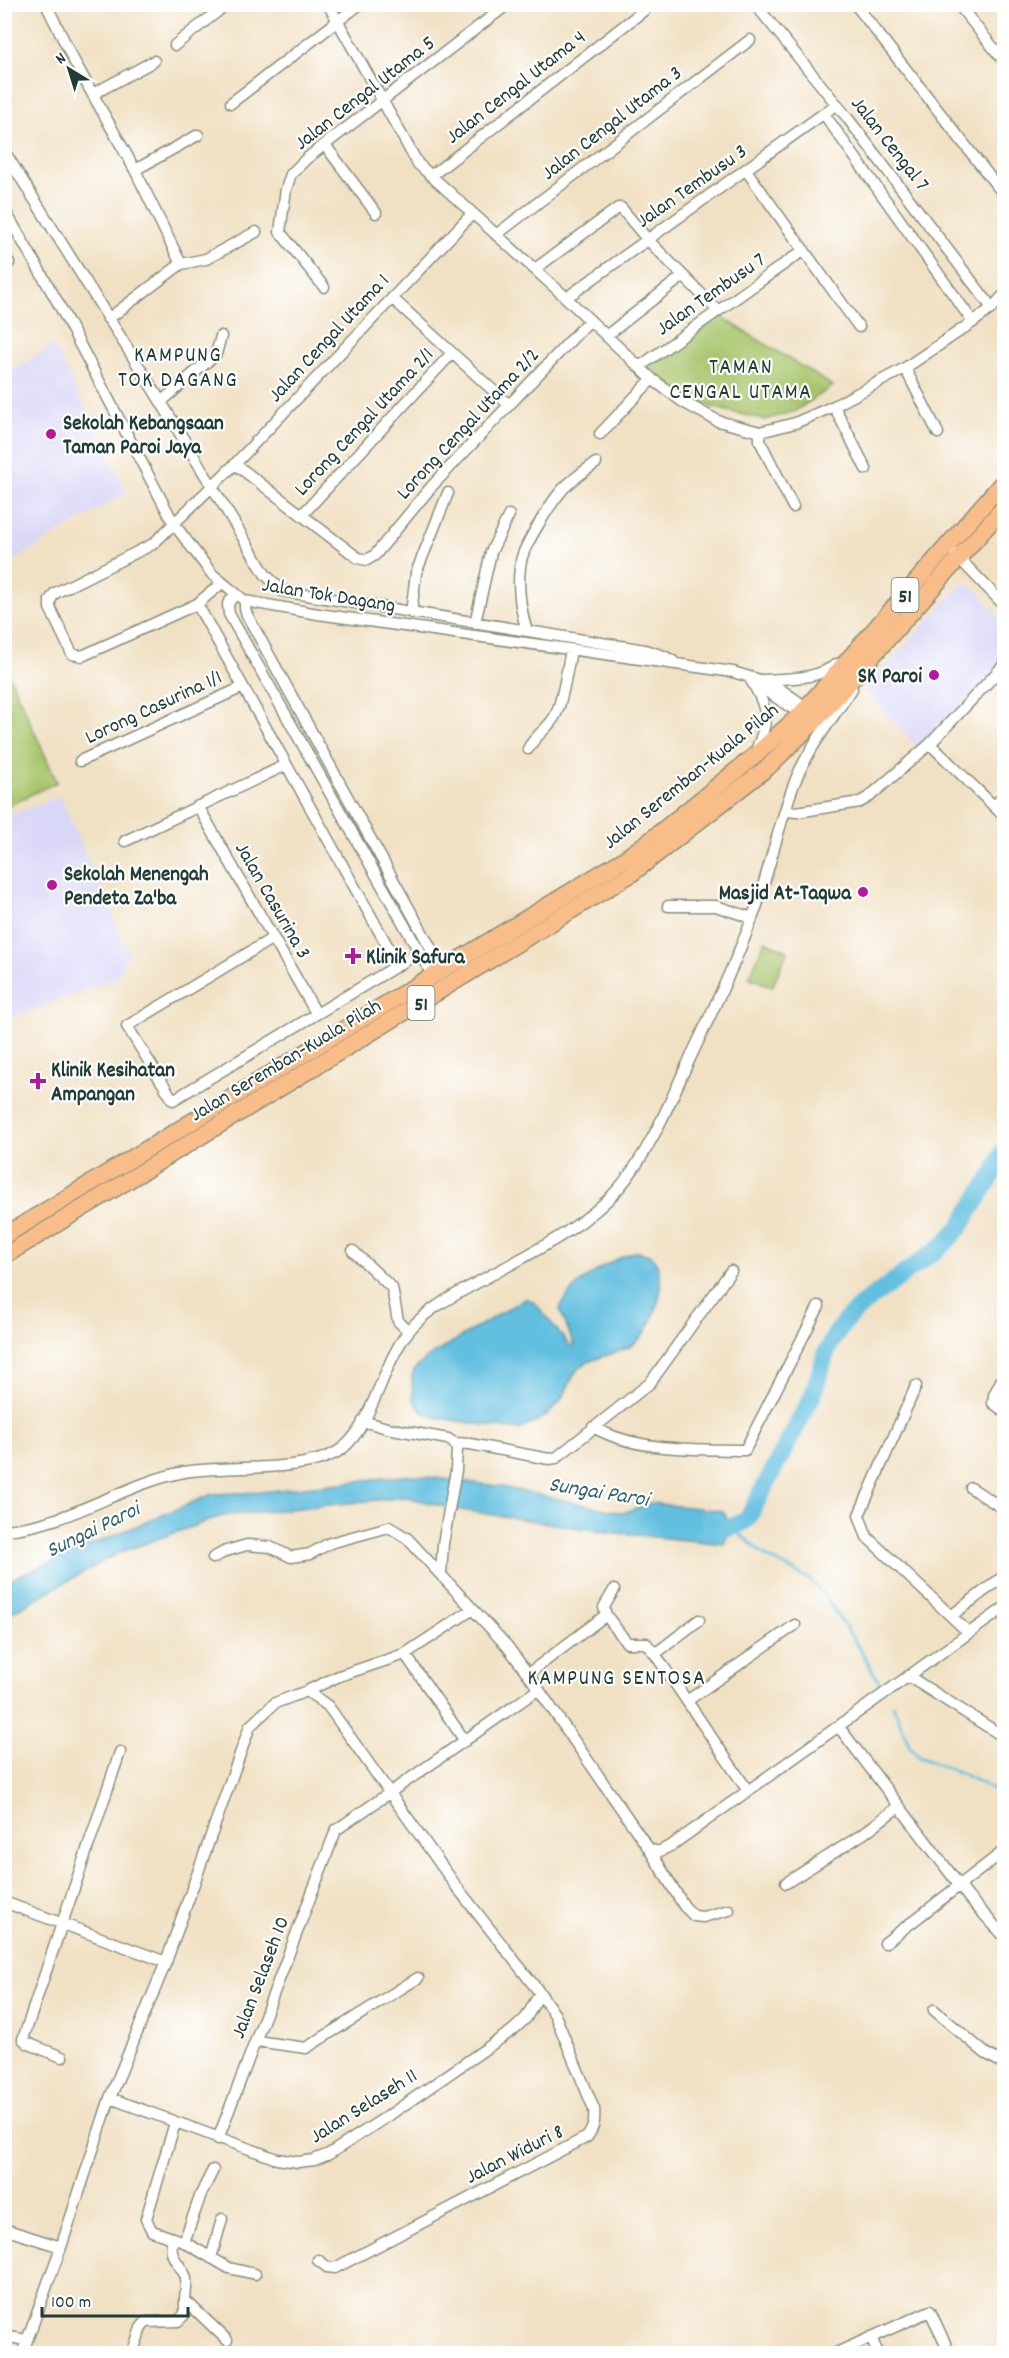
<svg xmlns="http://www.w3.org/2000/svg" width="1009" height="2358" font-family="Dekko,sans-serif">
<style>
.built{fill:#d9d7f7}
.green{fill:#a8c56c;stroke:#648150;stroke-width:1.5}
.water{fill:#62bfe0;stroke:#407e8a;stroke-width:1.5}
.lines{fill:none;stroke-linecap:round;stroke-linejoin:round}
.stream{stroke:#62bfe0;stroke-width:3}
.river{stroke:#62bfe0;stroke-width:18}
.minor-casing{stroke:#888f7c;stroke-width:13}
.highway-casing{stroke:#888f7c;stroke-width:19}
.minor{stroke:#fff;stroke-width:10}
.highway{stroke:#f8bd89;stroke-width:16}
.poi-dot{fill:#b5179e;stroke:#fff;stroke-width:2}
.labels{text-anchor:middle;stroke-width:4.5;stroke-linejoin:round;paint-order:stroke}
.shield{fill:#fff;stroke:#627771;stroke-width:1.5}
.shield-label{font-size:20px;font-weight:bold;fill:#1f3d34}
.street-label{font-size:21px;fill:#1f3d34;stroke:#fff}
.poi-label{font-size:21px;font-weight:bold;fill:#1f3d34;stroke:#fff;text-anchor:start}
.neighbourhood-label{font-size:22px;letter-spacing:1.5px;fill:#1f3d34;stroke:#fff}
.water-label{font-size:22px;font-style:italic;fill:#336468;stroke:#fff}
</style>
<rect width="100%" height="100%" fill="#fff"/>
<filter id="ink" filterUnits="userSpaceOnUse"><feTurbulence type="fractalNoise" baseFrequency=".0167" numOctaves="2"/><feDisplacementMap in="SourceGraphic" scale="12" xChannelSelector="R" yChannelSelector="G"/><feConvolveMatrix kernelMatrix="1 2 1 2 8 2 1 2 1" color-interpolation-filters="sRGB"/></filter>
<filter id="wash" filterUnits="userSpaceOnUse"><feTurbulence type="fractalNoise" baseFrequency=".008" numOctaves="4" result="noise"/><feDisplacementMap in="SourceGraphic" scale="24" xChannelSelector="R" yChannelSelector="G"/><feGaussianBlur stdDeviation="1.35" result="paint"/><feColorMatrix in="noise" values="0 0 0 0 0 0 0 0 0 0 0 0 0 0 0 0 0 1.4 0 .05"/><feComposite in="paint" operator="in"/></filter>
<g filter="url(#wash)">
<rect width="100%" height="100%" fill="#f1e1c4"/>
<path class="built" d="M53,344L127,492L5,566V377Z
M963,583L977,590L1004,622V660L918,748L864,689Z
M60,796L129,953L117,978L5,1021V817Z"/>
<path class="green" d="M720,316L833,386L795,411L765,420L712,407L674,389L649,365Z
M5,666L57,782L5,807H4Z
M765,941L788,951L772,987L749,977Z"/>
<path class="water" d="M634,1252C646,1252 654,1255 658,1267C666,1291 653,1332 631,1346C619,1353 588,1359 580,1367C571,1376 569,1388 562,1398C553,1413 534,1425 518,1430L438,1418L422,1412L413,1398L412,1376L415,1369L428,1357L524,1299H528L535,1303L570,1346L574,1345L560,1310C566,1286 611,1260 634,1252Z
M411,1475L498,1486L623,1513L651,1503L723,1511L731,1527L724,1544L607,1532L455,1509L406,1497L222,1516L118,1553L5,1616V1584L18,1576L212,1494L261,1492Z"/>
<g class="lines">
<path class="stream" d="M731,1527L767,1557L807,1578L822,1592L860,1649L879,1682
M893,1705L910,1747L919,1757L963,1774L1004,1795"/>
<path class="river" d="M706,1528C722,1529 736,1529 748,1518L812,1397L826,1353L835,1335L847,1319L863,1304L943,1245L960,1227L995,1171L1004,1151"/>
</g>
</g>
<g filter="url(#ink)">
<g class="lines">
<defs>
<path id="minor" d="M46,4L73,59L135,170L181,264
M328,4L418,164L561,293L652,379L683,402L718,421L760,432L795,423L834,406L905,368L973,322L992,308L1004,295
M755,4L846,116L992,308
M855,4L1004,195
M958,4L1004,61
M175,45L227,4
M93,94L154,61
M231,103L360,4
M824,114L973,322
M325,145L376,213
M4,151L161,402L265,574L282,591L645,650L664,656L673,661
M135,170L198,135
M746,170L859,327
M431,176L652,4
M4,209L57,301L174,524L212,574L245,601L318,614L733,672L773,684L806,707L810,713
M496,235L750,40
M4,254L9,263
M535,269L618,208H621L648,240L718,311
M324,287L280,232L286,189L291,174L306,159L508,4
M392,298L509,405
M566,298L837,104
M108,319L181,264L206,259L256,232
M606,336L683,276
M639,367L804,250
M905,368L938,433
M161,402L216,354L221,336
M834,406L866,469
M760,432V441L793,507
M600,434L652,379
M235,464L358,558L367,560L375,555L432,486L590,320
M302,515L452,353
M955,554L1004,605
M222,583L197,604L82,656L72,654L50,608V600L55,593L153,544L235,464L472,214
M235,594L228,604L229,614L433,976
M245,601V608L247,615L443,970
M197,604L398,965
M411,613L416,573L448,493
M475,623L491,552L509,515
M527,631C520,609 516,580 522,557C527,541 552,501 563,489C573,479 584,471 596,463
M749,677C767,706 771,718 756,750
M763,680C789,678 816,680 837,664
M757,681L768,692L804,716
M930,744L1004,816
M528,749C535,735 548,729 555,716C563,701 567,668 571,651
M80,761L243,687
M198,806L316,1013
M995,806L1004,795
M787,811L797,812L860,802L869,797L930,744L1004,665
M125,841L286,765
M668,906H716L752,918
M273,938L127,1026L173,1100L420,952
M353,1251L392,1288L398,1321L408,1331
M1004,1375L994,1395L993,1403L1004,1411
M916,1386L859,1515L867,1537L969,1633
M363,1421L387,1428L448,1439L454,1443L457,1449L456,1470L443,1544L441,1575L507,1646L528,1674L649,1849L658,1852L672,1845L1004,1608
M593,1427C637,1452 695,1449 745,1450L819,1306
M454,1443L470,1444L549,1459L556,1458L650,1383L731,1271
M971,1488L1004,1509
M4,1530C68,1526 122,1484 184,1472C228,1464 308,1475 343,1448C375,1422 383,1357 414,1325C430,1308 453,1296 473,1285C521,1258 583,1230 619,1188C648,1154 667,1109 685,1069C710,1016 736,963 756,908C770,867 779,824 794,784C807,750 832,719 852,689
M213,1558L226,1551L247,1545L270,1547L291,1557L310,1554L330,1543L389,1527L407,1538L441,1575
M614,1590L604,1607L606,1615L627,1643H646L655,1654L748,1791
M951,1616L1004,1576
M405,1654L465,1741
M655,1654L699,1620
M528,1674L606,1615
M908,1676L1004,1737
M307,1691L328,1706L456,1886L540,1993L555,2015L594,2109C595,2121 594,2128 587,2137L335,2268L327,2267L318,2260
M687,1701L795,1625
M839,1727L969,1898L1004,1936
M649,1849L684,1906L694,1916L703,1917L729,1910
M786,1883L863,1834L898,1807
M4,1902L166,1962
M885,1943L1004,1851
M934,2010L985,2053L1004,2064
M256,2041L306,2048L418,1978
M62,2057L27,2043L23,2039L120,1752
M110,2098L277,2159L298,2162L314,2160L329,2154L391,2114L513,2030L526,2018L540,1993
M175,2123L146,2219L152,2231L184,2242L229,2268L255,2274
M218,2139L336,1830L539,1689
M4,2229L61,2247
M173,2238C168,2257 177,2260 185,2275C188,2281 185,2293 185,2300L227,2340
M184,2242L201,2194L213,2170
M211,2258L222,2219
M4,2336L26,2340
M871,2337L878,2354
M22,2354L61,2247L110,2098L166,1962L250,1726L275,1703L307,1691L339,1676L405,1654L473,1609
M132,2354L141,2328L146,2322L178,2321L185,2314V2300
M834,2354L930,2311L950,2354"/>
<path id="highway" d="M4,1236L623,860L651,840L752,758L800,715L1004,481
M4,1256L631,874L768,767L815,721L1004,507"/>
</defs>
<use href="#minor" class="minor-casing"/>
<use href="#highway" class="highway-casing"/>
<use href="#minor" class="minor"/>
<use href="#highway" class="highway"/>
</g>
</g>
<g class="poi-dot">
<circle cx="51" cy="434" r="6"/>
<circle cx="934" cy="675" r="6"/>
<circle cx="52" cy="885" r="6"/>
<circle cx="863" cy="892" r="6"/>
<path d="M350 947h6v6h6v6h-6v6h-6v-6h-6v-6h6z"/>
<path d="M35 1072h6v6h6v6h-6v6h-6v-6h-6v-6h6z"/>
</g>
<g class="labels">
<g class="shield">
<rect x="891.5" y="578" width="27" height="34" rx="4.5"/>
<rect x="407.5" y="986" width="27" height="34" rx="4.5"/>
</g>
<g class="shield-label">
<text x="905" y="602">51</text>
<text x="421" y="1010">51</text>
</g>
<g class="street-label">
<text transform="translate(515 86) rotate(-38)" y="7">Jalan Cengal Utama 4</text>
<text transform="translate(364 92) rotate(-38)" y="7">Jalan Cengal Utama 5</text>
<text transform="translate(611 122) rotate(-38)" y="7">Jalan Cengal Utama 3</text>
<text transform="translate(891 143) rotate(52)" y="7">Jalan Cengal 7</text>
<text transform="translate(691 185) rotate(-35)" y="7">Jalan Tembusu 3</text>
<text transform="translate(710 293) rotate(-35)" y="7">Jalan Tembusu 7</text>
<text transform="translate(328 337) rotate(-47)" y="7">Jalan Cengal Utama 1</text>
<text transform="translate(363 421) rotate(-47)" y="7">Lorong Cengal Utama 2/1</text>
<text transform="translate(467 423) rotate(-47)" y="7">Lorong Cengal Utama 2/2</text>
<text transform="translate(329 594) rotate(9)" y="7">Jalan Tok Dagang</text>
<text transform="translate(153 706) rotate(-25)" y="7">Lorong Casurina 1/1</text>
<text transform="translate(690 775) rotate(-39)" y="7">Jalan Seremban-Kuala Pilah</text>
<text transform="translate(274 900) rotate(60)" y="7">Jalan Casurina 3</text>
<text transform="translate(285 1059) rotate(-31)" y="7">Jalan Seremban-Kuala Pilah</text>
<text transform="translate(259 1977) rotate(-69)" y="7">Jalan Selaseh 10</text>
<text transform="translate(363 2105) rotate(-32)" y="7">Jalan Selaseh 11</text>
<text transform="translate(514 2153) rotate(-27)" y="7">Jalan Widuri 8</text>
</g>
<g class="poi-label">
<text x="63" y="429">Sekolah Kebangsaan<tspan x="63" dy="24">Taman Paroi Jaya</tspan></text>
<text x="922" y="682" text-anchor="end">SK Paroi</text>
<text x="64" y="880">Sekolah Menengah<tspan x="64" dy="24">Pendeta Za'ba</tspan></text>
<text x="851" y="899" text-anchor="end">Masjid At-Taqwa</text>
<text x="366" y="963">Klinik Safura</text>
<text x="51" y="1076">Klinik Kesihatan<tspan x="51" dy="24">Ampangan</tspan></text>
</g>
<g class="neighbourhood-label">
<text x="178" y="361">KAMPUNG<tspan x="178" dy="25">TOK DAGANG</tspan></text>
<text x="741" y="373">TAMAN<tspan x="741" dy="25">CENGAL UTAMA</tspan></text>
<text x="617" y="1684">KAMPUNG SENTOSA</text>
</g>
<g class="water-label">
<text transform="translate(599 1490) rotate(9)" y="8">Sungai Paroi</text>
<text transform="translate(92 1528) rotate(-26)" y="8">Sungai Paroi</text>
</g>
</g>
<rect width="1009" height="2358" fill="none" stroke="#fff" stroke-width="24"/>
<g transform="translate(69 69) rotate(322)" stroke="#ffffff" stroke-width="4.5" paint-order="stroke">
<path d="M0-4.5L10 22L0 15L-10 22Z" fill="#1f3d34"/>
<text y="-9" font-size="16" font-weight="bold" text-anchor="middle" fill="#1f3d34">N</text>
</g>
<path d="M42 2307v9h146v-9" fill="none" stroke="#1f3d34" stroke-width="3"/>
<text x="51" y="2307" font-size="18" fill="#1f3d34" stroke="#ffffff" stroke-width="4.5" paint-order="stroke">100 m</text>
</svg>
